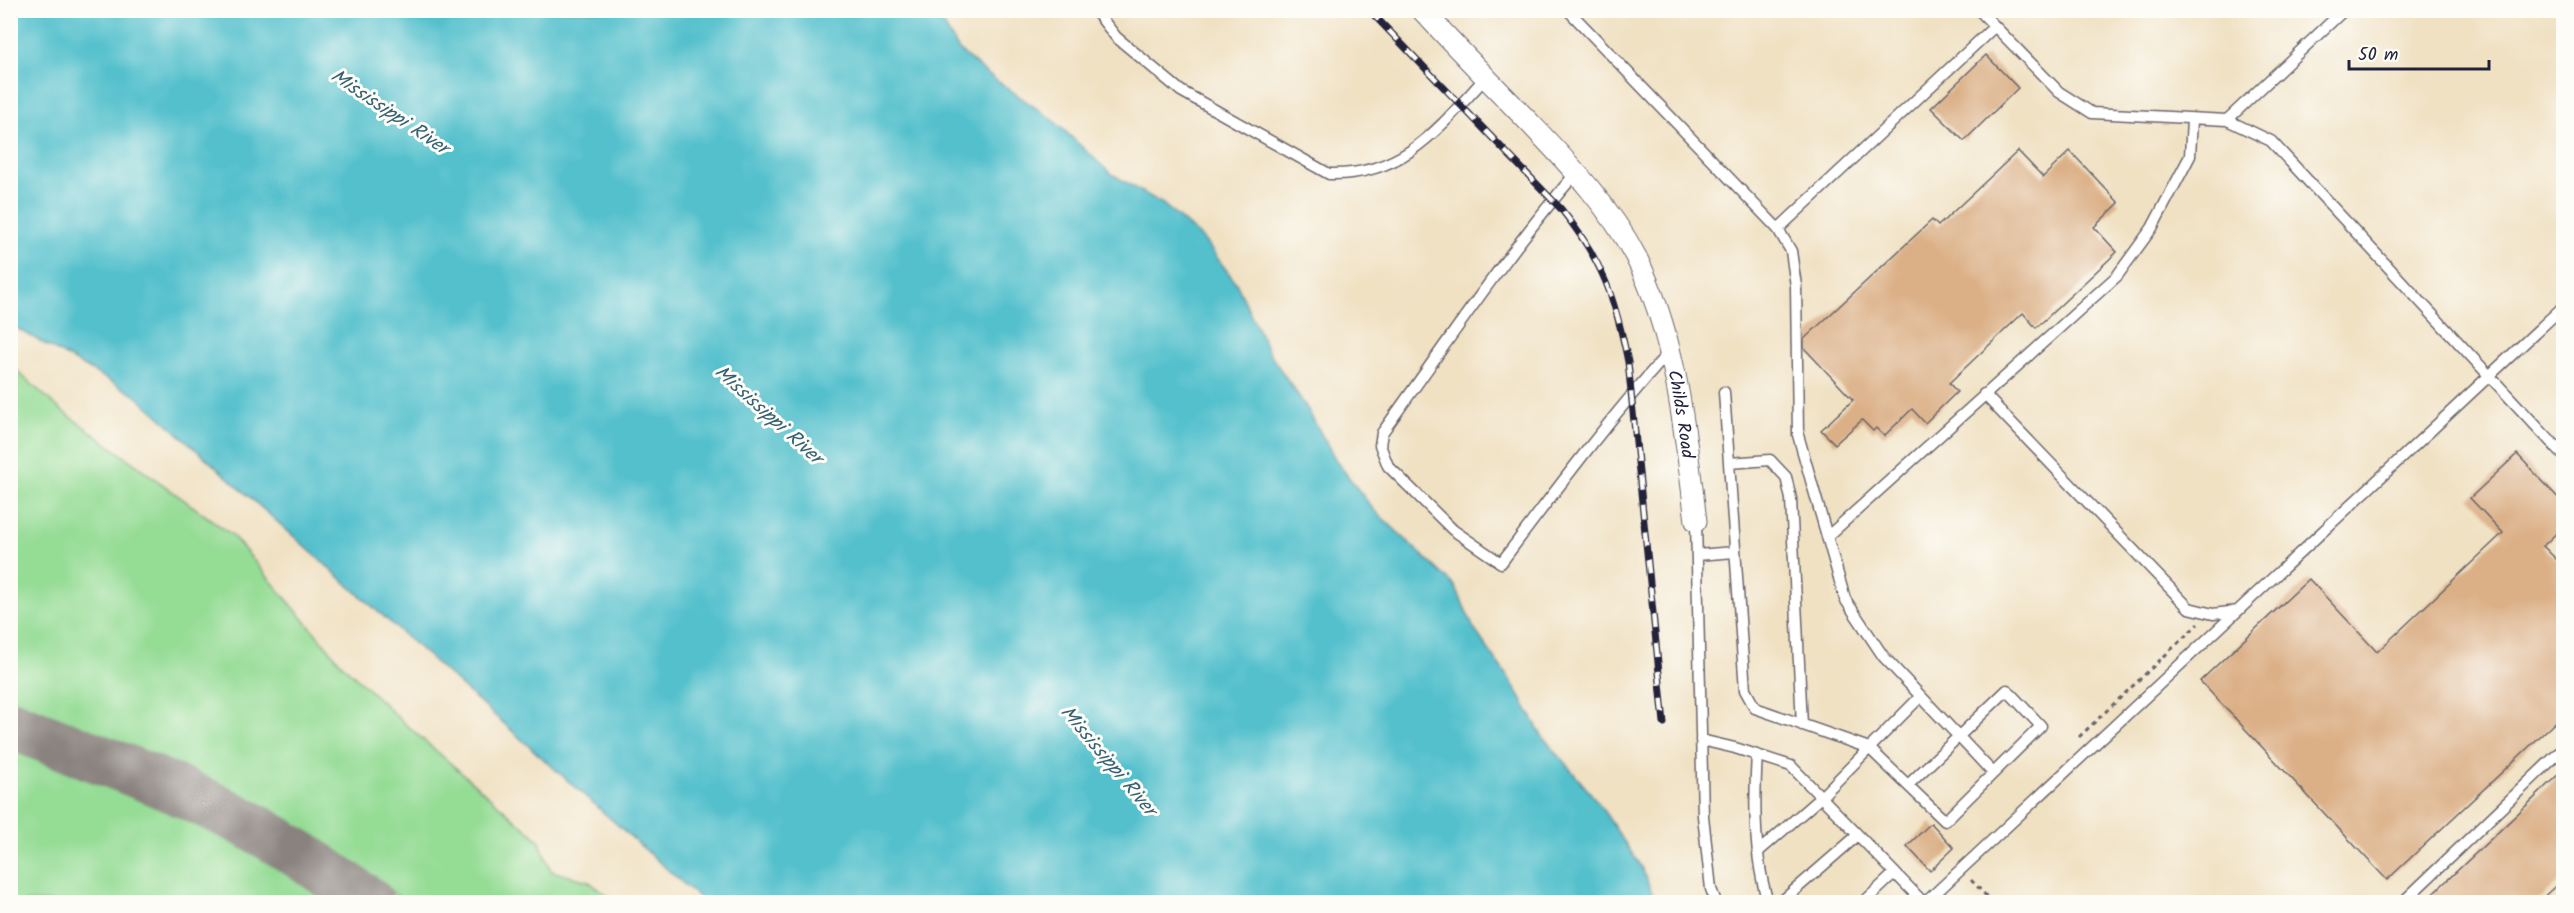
<svg xmlns="http://www.w3.org/2000/svg" width="2574" height="913" font-family="Kalam,sans-serif">
<style>
.green{fill:#95dc95;stroke:#5c7f68;stroke-width:1.5}
.water{fill:#53c0cc;stroke:#3a7184;stroke-width:1.5}
.lines{fill:none;stroke-linecap:round;stroke-linejoin:round}
.taxiway{stroke:#89827f;stroke-width:50}
.building{fill:#dbb087}
.lane-casing{stroke:#6a656b;stroke-width:13}
.street-casing{stroke:#6a656b;stroke-width:23}
.path{stroke:#6a656b;stroke-width:3;stroke-dasharray:4.5 4.5;stroke-linecap:butt}
.lane{stroke:#fff;stroke-width:10}
.street{stroke:#fff;stroke-width:21}
.rail-casing{stroke:#22223b;stroke-width:7}
.rail{stroke:#fdfcf7;stroke-width:4.5;stroke-dasharray:14;stroke-linecap:butt}
.labels{text-anchor:middle;stroke-width:6;stroke-linejoin:round;paint-order:stroke}
.street-label{font-size:18px;fill:#22223b;stroke:#fdfcf7}
.water-label{font-size:20px;font-style:italic;fill:#366175;stroke:#fdfcf7}
</style>
<rect width="100%" height="100%" fill="#fdfcf7"/>
<filter id="ink" filterUnits="userSpaceOnUse"><feTurbulence type="fractalNoise" baseFrequency=".0167" numOctaves="2"/><feDisplacementMap in="SourceGraphic" scale="12" xChannelSelector="R" yChannelSelector="G"/><feConvolveMatrix kernelMatrix="1 2 1 2 8 2 1 2 1" color-interpolation-filters="sRGB"/></filter>
<filter id="wash" filterUnits="userSpaceOnUse"><feTurbulence type="fractalNoise" baseFrequency=".008" numOctaves="4" result="noise"/><feDisplacementMap in="SourceGraphic" scale="24" xChannelSelector="R" yChannelSelector="G"/><feGaussianBlur stdDeviation="1.35" result="paint"/><feColorMatrix in="noise" values="0 0 0 0 0 0 0 0 0 0 0 0 0 0 0 0 0 1.4 0 .05"/><feComposite in="paint" operator="in"/></filter>
<g filter="url(#wash)">
<rect width="100%" height="100%" fill="#f0e1c3"/>
<path class="green" d="M10,365L61,410L232,535L340,662L405,724L539,840L551,871L588,881L616,902H406L330,846L229,788L11,699Z
M10,747L204,826L268,859L335,902H11Z"/>
<path class="water" d="M11,10L936,11L958,49L986,73L1053,120L1110,173L1163,204L1203,239L1236,283L1269,353L1306,407L1337,462L1373,509L1455,586L1474,629L1512,683L1543,737L1597,801L1641,867L1656,902H704L135,395L11,325Z"/>
<g class="lines">
<path class="taxiway" d="M10,724C87,755 170,783 242,821C287,844 328,873 369,902"/>
</g>
<g id="blocks">
<path class="building" d="M1986,55L2018,88L1964,141L1931,108Z
M2018,151L2043,177L2070,151L2119,203L2094,227L2117,252L2036,328L2023,313L1949,383L1957,392L1925,423L1912,409L1884,436L1876,428L1873,431L1862,420L1835,444L1821,430L1853,400L1804,348V339L1932,220L1938,226Z
M2517,454L2564,504V526L2543,546L2564,567V714L2387,880L2200,681L2309,579L2377,652L2503,533L2470,498Z
M2564,770V878L2537,903H2423Z
M1931,823L1954,848L1930,871L1907,846Z"/>
</g>
</g>
<g filter="url(#ink)">
<use href="#blocks" fill-opacity="0" stroke="#6a656b" stroke-width="1.5"/>
<g class="lines">
<defs>
<path id="lane" d="M1095,10L1116,37L1181,91L1329,174C1404,176 1439,128 1486,77
M1568,10L1778,229L1994,27
M1979,10L2059,92L2092,113L2227,120L2271,141L2564,456
M2227,120L2344,10
M1576,173C1505,255 1445,346 1382,433L1380,445L1388,466L1453,530L1501,563C1555,491 1609,419 1669,352
M1778,229L1791,251L1796,286L1798,435L1845,599L1883,656L1992,772
M1724,392L1745,690L1755,708L1869,748L1945,821L2041,726L2007,690L1908,785
M1984,394L2189,608L2213,614L2238,611
M1729,463L1770,460L1786,477L1791,499L1802,725
M1696,521L1703,816L1711,889L1716,902
M1827,537L2117,276L2152,228L2190,156L2192,120
M1697,555L1735,552
M1701,740L1735,748L1791,766L1923,902
M1757,755C1754,800 1754,859 1768,902
M1759,851L1821,797L1921,696
M1781,902L1858,835
M1864,902L1895,873
M1926,902L2564,306
M2403,902L2564,748"/>
<g id="street">
<path id="s1" d="M1422,10C1456,47 1491,83 1526,119C1566,161 1609,205 1636,257C1677,338 1685,433 1696,521"/>
</g>
</defs>
<use href="#lane" class="lane-casing"/>
<use href="#street" class="street-casing"/>
<path class="path" d="M2079,737L2198,624
M1971,880L1992,902"/>
<use href="#lane" class="lane"/>
<use href="#street" class="street"/>
<defs>
<path id="rail" d="M1369,10L1561,209C1603,261 1615,298 1628,362L1664,723"/>
</defs>
<use href="#rail" class="rail-casing"/>
<use href="#rail" class="rail"/>
</g>
</g>
<g class="labels">
<g class="street-label">
<text dy="6" stroke="none"><textPath href="#s1" startOffset="492">Childs Road</textPath></text>
</g>
<g class="water-label">
<text transform="translate(390 111) rotate(34)" y="7">Mississippi River</text>
<text transform="translate(769 414) rotate(42)" y="7">Mississippi River</text>
<text transform="translate(1109 760) rotate(50)" y="7">Mississippi River</text>
</g>
</g>
<rect width="2574" height="913" fill="none" stroke="#fdfcf7" stroke-width="36"/>
<path d="M2349 60v9h140v-9" fill="none" stroke="#22223b" stroke-width="3"/>
<text x="2358" y="60" font-size="18" fill="#22223b" stroke="#fdfcf7" stroke-width="4.5" paint-order="stroke">50 m</text>
</svg>
